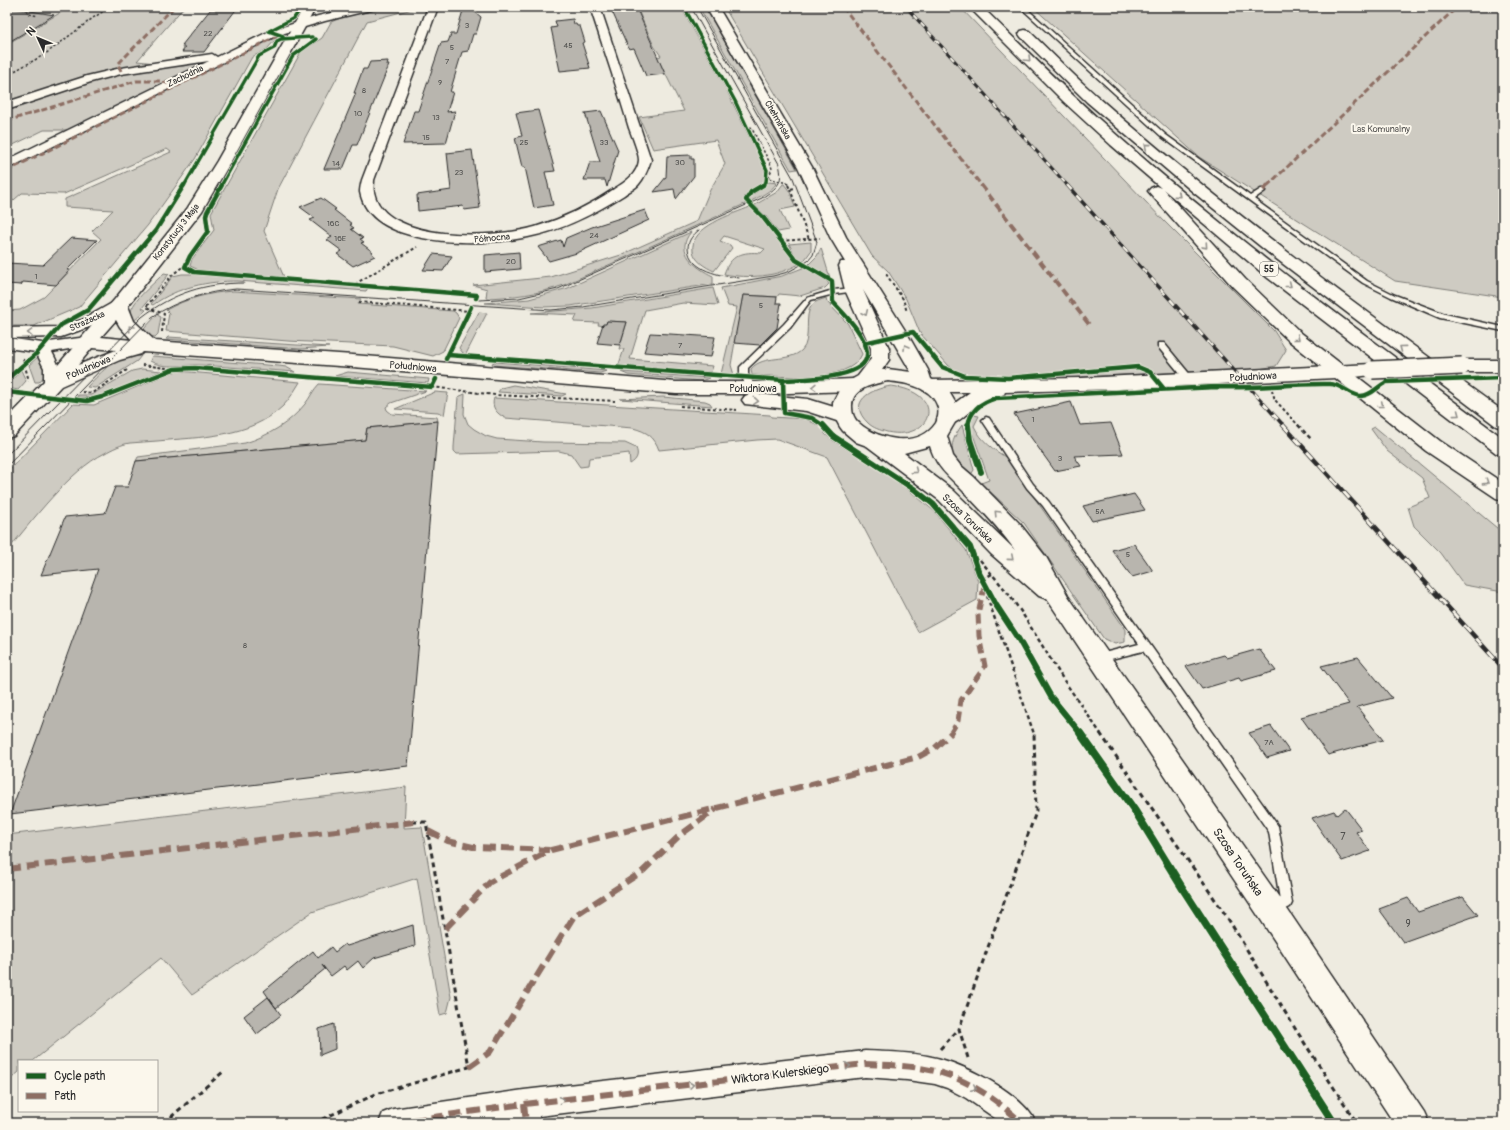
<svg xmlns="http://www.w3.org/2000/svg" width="1510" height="1130" font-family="Pangolin,sans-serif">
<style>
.built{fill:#dedbd1}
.green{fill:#cecbc2;stroke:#7c7b76}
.building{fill:#b8b5ae;stroke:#2b2b2b}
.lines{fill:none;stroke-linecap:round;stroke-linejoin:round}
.service-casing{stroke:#2b2b2b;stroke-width:3}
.minor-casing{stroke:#2b2b2b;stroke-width:3}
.tertiary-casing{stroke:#2b2b2b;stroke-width:3}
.secondary-casing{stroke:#2b2b2b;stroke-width:3}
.primary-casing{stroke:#2b2b2b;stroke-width:3}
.path-far3{stroke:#2b2b2b;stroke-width:1.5;stroke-dasharray:2.5 2;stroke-linecap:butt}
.path-far2{stroke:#2b2b2b;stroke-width:2;stroke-dasharray:3 2.5;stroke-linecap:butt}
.path-far1{stroke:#2b2b2b;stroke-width:2.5;stroke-dasharray:4 3;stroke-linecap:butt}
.path{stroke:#2b2b2b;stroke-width:3;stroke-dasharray:5 4;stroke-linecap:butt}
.service{fill:#fbf7ec;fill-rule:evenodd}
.minor{fill:#fbf7ec;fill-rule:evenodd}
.tertiary{fill:#fbf7ec;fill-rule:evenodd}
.secondary{fill:#fbf7ec;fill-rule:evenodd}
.primary{fill:#fbf7ec;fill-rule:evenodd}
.tram{stroke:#2b2b2b;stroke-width:1}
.rail-far2-casing{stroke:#2b2b2b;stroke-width:3}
.rail-far1-casing{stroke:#2b2b2b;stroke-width:3.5}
.rail-casing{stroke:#2b2b2b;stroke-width:4.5}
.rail-far2{stroke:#fbf7ec;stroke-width:2;stroke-dasharray:5.5;stroke-linecap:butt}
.rail-far1{stroke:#fbf7ec;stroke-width:2.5;stroke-dasharray:7;stroke-linecap:butt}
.rail{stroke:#fbf7ec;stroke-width:3;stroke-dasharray:9;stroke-linecap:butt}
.tertiary-bridge-casing{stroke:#2b2b2b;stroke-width:20;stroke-linecap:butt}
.tertiary-bridge{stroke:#fbf7ec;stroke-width:17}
.quiet-far3{stroke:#8d6e63;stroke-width:3;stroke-dasharray:6 3;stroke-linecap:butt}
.quiet-far2{stroke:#8d6e63;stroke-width:4;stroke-dasharray:8 4;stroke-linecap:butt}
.quiet-far1{stroke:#8d6e63;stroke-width:5;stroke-dasharray:10 5;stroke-linecap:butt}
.quiet{stroke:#8d6e63;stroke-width:6;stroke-dasharray:13 6;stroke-linecap:butt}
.cycleway-far3-casing{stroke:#fbf7ec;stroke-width:5}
.cycleway-far2-casing{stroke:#fbf7ec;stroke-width:6}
.cycleway-far1-casing{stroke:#fbf7ec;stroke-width:8}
.cycleway-casing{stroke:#fbf7ec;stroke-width:10}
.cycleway-far3{stroke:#1b5e20;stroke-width:3.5}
.cycleway-far2{stroke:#1b5e20;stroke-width:4.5}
.cycleway-far1{stroke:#1b5e20;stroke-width:6}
.cycleway{stroke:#1b5e20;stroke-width:8}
.oneway{stroke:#93918c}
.labels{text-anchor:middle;stroke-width:4;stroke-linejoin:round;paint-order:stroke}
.number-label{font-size:8px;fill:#4e4e4c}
.far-street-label{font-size:9px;fill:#2b2b2b;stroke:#fbf7ec}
.far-park-label{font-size:9px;fill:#545351;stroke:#fbf7ec}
.shield{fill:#fbf7ec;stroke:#696865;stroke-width:1}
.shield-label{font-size:9px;font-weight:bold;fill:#2b2b2b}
.street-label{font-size:10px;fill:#2b2b2b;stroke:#fbf7ec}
.near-number-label{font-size:10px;fill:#4e4e4c}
.near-street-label{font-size:12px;fill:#2b2b2b;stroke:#fbf7ec}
</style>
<rect width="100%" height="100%" fill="#eeebe0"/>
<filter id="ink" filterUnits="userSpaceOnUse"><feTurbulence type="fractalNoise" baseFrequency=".025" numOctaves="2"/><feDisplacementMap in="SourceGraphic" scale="8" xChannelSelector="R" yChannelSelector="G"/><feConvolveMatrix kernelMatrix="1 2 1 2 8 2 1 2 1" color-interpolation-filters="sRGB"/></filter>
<g filter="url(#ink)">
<path class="built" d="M49,7H70L7,44V23L19,24Z"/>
<path class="green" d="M70,7H184L137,61L183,66L210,61L71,130H44L7,148V44Z
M389,7H420L367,21L278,189L264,231L284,277L199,270L190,266L192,259L214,230L211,213L301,52L322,38L331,22L343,17Z
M643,7H681L726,89L764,167L766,178L761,186L745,196L744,199L747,203L564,285C539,294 513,297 486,298L487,289L473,285L551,277L621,255L697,221L710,190L725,164L716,140L653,149L639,117L684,111L657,57L661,56L654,46L637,8Z
M699,7H705L797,169L791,170Z
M724,7H960L1165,222L1274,331L1286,350L1276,366L1259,369L969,382L948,365L920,333L906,299L888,271L872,256Z
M1033,7H1503V297L1395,281L1199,157Z
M277,38L267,49L252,57L195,159L148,225L79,307L34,326H7V311L20,310L44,297L101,239L92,231L113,210L65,207V199L171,152L167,149L64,194L22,193L7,206V169L269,39Z
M769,182L777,183C770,192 761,196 751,201L749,199L750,196L764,187Z
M783,184H784L790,192L795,207L780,210L789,230L778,232L765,215L755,205L777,192Z
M750,207L760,216L793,260L799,264C776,277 750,279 724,274C730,255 743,251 761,253L765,249L724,236L720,241L730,245L732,248L714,271C705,267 695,261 693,251C689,227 733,214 750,207Z
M691,232C674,252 696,268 713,276V284L570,306L544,307L485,303L529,299L568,288Z
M811,242V251L803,262L797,259L789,244Z
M821,248L830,278L808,265L817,256Z
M805,267L827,281L829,284L825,288L800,296L779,294L777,297L743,295L731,365L734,375L721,374L737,307L728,306L721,288L782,276Z
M164,273L169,274L142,308L146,310L133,322C132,320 130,316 131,313C131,301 156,282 164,273Z
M182,274H197L368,288L366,291L238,281C208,281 177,287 153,305L151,304L173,276Z
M713,288L718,305L683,303L645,310L630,359L713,366L711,372L618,367L624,349H619L627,322L607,321L605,326L598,325L599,323L574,322L577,315L531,313L592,308Z
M233,291L361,299L358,304L453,311L456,313L459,318L443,351L433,356L393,346L288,341L166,331L169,313L166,310C187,298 209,293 233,291Z
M826,298L827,302L848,324L862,354C851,384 778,376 752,375L751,369C763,354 789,363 802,350C812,340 803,315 812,305C815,301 821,300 826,298Z
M479,312L487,313L466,354L463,353L459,348Z
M157,315L161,317L158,334L155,337L147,336L141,332Z
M168,337L329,347L300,349L166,339Z
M40,355L47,373L39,382H35L29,365Z
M141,356L137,361L95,388L87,387C104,369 114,357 141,356Z
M152,356L279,366L286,367L295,372C264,370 233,367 202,365C186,364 164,370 150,361Z
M495,362L607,371L600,373L493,365L492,363Z
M142,369L161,371L96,398L77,397L78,395H91L132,371Z
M21,370L26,381L18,390L13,389L9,386V383Z
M178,371L300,382C295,390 290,399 283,406C250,438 199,437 157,441C148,442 139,442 130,443C122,444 112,449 105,453C69,471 33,520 7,551V472L73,404L94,405L170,373Z
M348,372L429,379L428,383L335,376Z
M621,372L709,378L701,381L628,375Z
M319,384L426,391L391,403L386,407L387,410L392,414L437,417L438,421L367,428L365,440L136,461L138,457L245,443C268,436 290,423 305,404C310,398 313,390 319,384Z
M513,385L566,394L562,396L498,392L501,388Z
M891,386C949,393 932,442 887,432C880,430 873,428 868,423C846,402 871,389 891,386Z
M435,392L448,393L444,415L438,412L395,409Z
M465,394L464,414L468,424L474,429L486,436L497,439L543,442L625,443L636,448C639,455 637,460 630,464L629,453L589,458L588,466L580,467L571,454L559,451L457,454L454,451V447L458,397Z
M663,397L705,401L710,403L712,406L620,399Z
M494,398L770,415L771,417L806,419L823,428L825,434L832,440L899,482L934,511L966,550L978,581L977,600L918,632L827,457L777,439L757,440L659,450C654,436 647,432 633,428L505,418C496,413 491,407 494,398Z
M973,415L979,416L974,426C981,441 994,450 1007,458L1121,623L1125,630V642L1115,644L1104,639L1024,523L981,483L989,480L971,429L970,421Z
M962,425L974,470L970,476C951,457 945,449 962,425Z
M1375,427L1503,533V592L1464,585L1441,553L1414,526L1408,507L1430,498L1422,478L1387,451L1371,429Z
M406,787L404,828L422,827L451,997L447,1013L440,1015L417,878L312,912L192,995L161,958L33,1061H19V1072L7,1082V835Z"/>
<path class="building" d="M7,7L54,15L7,43Z
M219,7H238L204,52H182L185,48H182L184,45H182L210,10H217Z
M464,7H469L481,17L476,34H473L468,51L462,52L450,92H453L447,112L455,111L446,143L403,144L414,111H418L422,99L441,43L448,42L451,34H456Z
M610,7H636L665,74L646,76L634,48L629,49Z
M573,19L574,24H576L577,26H580L585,42L582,43L590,68L560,71L551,28L557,27L555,21Z
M388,61L387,65H389L357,145H353L343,169H324L356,93H354L363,69H367L370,62Z
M538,110L555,171L545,172L553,205L534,208L525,167H522L515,138L522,136L516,113Z
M601,111L618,150L607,187L605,180H584L590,162H600L585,113Z
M472,150L480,208L464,210L463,206L418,211L417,195L451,190L447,153Z
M691,155V159H694V176L676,199L674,189L654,192L666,177L667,156Z
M321,198L336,209L334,210L352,224L350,225L354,228L351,229L363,238L360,239L364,242L361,243L373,252L371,253L375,256L353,266L337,254L342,251L327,240L332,237L310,220L315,218L300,207Z
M645,210L649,220L577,253L549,261L538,247L561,240L563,247L566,238L592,227Z
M71,238L97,240L67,270H70L56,285L23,282L21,285L7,284V263L43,265Z
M519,252L520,269L485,272V255Z
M433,254L452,256L443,271L423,270Z
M743,295L777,297L776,303H781L777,328L760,345L734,343Z
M607,321L627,322L620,345L597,343L603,324H606Z
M650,333L670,334L715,337L711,357L644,352Z
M1071,402L1080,425L1111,423L1123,454L1074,456L1081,466L1055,471L1014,414Z
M438,421L408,766L10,814L98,569L41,575L65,517L105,513L115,487H128L136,461L365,440L367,428Z
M1134,494L1145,510L1092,521L1083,506Z
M1134,544L1144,558L1153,571L1132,577L1112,550Z
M1259,649L1276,671L1241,681L1239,678L1202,689L1186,666L1224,655L1227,658Z
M1358,657L1392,698L1357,707L1383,740L1328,755L1301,717L1349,704L1321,666Z
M1271,726L1289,751L1267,758L1249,733Z
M1345,808L1362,830L1356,832L1370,851L1342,861L1312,818L1334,811L1337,815Z
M1463,897L1478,915L1403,942L1379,909L1408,898L1418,912Z
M413,925L415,946L374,958L363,968L358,961L347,970L344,966L331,976L322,965L325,969L276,1008L264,991L313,951L318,958L331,947L335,952L345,944L347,946Z
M268,997L281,1015L257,1034L244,1016Z
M334,1024L335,1049L320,1055L319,1029Z"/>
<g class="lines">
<defs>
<path id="service" d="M1020,7H1025L1166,135L1250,196L1261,189H1265V191L1254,199L1367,281L1395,295L1445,314L1503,327V331L1440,318L1391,297L1363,283L1162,137Z
M854,288L856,289V291L834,294L811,300L790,328L748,368V374L755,387L751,390L748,389L740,374V367L784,324L807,298L833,290Z
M1158,343H1164L1192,377V381H1186L1158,347Z
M986,417L989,418L1033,484L1049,502L1278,826L1292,903L1290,907L1274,915L1270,913L1268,909L1270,905L1280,900L1269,832L1143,651L1099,662L1096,661L1094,658L1096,655L1139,644L1043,506L1027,488L982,420Z"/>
<path id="minor" d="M357,7H376L375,9L325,21L278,35L7,169V160L209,61L121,74L91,82L7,110V102L87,76L121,68L212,54L217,57L270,31L318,16Z
M428,7H438L374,180C374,184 373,188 374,192C384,244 498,238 535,227C564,218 589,206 614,189C624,183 638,174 639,160C639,153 632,136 629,128C617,87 603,47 590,7H600L651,160C648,169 645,177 639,184C635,189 629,191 624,195C594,214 563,230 528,237C485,246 371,250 360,192C360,188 361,184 362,180Z
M119,301L124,302L126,305L124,308L92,326L61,337L7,338V328L60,327L82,320L114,302Z
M87,337L92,339L95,342L92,345L52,352C57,362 65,376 58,388L52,389L46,388L44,384V368L36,352L7,348V338L42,343Z
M865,1051C888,1052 910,1052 932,1057C963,1063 1024,1094 1036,1123H1002L966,1098L947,1088L935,1084L907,1080L865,1077L539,1116L540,1123H512V1120L488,1123H379L383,1113L393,1109L524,1090Z"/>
<path id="tertiary" d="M304,7H316L231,161L202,211L128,306L134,321L155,341L353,355L676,382H783L853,379L860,381L862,385L860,389L853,391L757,394L808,399L850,412L853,417L850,422L843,423L806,411L745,404L742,400L745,396L750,394H676L353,367L143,352L141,354L120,360L61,386L14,436L7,438V419L45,380L115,299L187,209L217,161ZM116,320L120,327L132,340L101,337ZM92,348L116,350L78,365Z
M1462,360H1503V372H1462L1455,370L1453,366L1455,362Z
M1372,364L1379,366L1381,370L1379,374L1355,377L1119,389L1005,392L1004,394C997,397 989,398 983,401C968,409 958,429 940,424L937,419L940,414L970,392H930L923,390L921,386L923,382L930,380L1082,378Z"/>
<path id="secondary" d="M706,7H718L812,167L846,237L908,335L928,370L931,379L948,390L955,402L958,411L957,419L947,436L953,456L960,465L974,477L1020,524L1046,557L1068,596L1281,900L1424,1112L1429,1123H1394L1261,920L1047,599L1039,596L991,554L939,500L867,446L856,442L843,431L840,427L833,414V402L842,385L858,376L871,359V348L845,290L839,266L841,262H845L830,237L798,167ZM863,290L911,372L888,369L882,370L889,360V348ZM888,381C907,383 933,387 938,408C939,413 938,419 936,423C919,449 878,440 859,423C854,419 852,413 852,407C851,388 874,384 888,381ZM930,446C937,469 949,476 964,492C982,511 1000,529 1015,550L953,490L904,453Z"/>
<path id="primary" d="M969,7H982C1027,51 1072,96 1120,138C1242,246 1373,341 1503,438V455L1496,453L1268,278L1163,189L1245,279L1300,332L1440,441L1503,483V500L1496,498L1426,451L1288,340L1233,287L1148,191L1151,188L1156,186L1161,188L1111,145L1064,102Z
M1025,30L1029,31C1052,53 1074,76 1098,97C1226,210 1365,311 1503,411V428L1496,426L1270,254L1193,192L1087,102L1021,37L1019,34L1021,31Z"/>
</defs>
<use href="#service" class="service-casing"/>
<use href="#minor" class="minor-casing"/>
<use href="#tertiary" class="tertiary-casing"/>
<use href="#secondary" class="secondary-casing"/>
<use href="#primary" class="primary-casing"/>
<path class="path-far3" d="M24,7L29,14L38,16
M309,44L316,39
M7,75L44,55L93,18L110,7
M746,126L751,127L771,165L772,169L768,178L787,183L789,186"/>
<path class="path-far2" d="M788,185L790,189L796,188
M790,189L809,239
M207,221C209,239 195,249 186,263L187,269L194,272L477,295L476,298
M781,241L820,238
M886,274L903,299L907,312
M355,284L417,247
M359,302L469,311
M162,332L164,314L146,307L172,275L185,265
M23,359L29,381
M142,365L174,369
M432,387L495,395L615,401
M1272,390L1275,400L1299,426
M82,392L92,393L127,370
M680,406L737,410"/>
<path class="path-far1" d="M1298,425L1311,439
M980,560L1007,592L1022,613L1063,679L1101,734
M992,574L983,579L984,587L1034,734"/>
<path class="path" d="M1100,733L1227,917L1296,1030L1357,1123
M940,1049L959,1029
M968,1058L959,1029L1036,812L1034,733
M164,1123L224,1071
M314,1123L376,1094L469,1067L426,822H414"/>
<use href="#service" class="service"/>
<use href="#minor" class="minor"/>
<use href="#tertiary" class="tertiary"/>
<use href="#secondary" class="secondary"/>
<use href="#primary" class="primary"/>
<path class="tram" d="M699,230C693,235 688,240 688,248C689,271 722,276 739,278
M479,300L519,298L558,289L762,198C777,187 784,184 779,164L691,7
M7,455L142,317C173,293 205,283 244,283
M7,466L152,317C178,300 205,292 236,289L551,310L583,307L773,276L788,272L808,261L813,255L817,242L793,178L697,7"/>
<defs>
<path id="rail-far2" d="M906,7L1068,186"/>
<path id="rail-far1" d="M1067,185L1284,426"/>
<path id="rail" d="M1283,425L1503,668"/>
</defs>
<use href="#rail-far2" class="rail-far2-casing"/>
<use href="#rail-far1" class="rail-far1-casing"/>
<use href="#rail" class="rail-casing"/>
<use href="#rail-far2" class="rail-far2"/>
<use href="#rail-far1" class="rail-far1"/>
<use href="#rail" class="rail"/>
<defs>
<path id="tertiary-bridge" d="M1372,370L1462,366"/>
</defs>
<use href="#tertiary-bridge" class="tertiary-bridge-casing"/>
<use href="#tertiary-bridge" class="tertiary-bridge"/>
<path class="quiet-far3" d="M843,7L982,186
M121,71L118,64L174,7
M7,121L136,81H160L170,84
M7,171L279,35
M1267,186L1457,7"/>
<path class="quiet-far2" d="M981,185L1091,327
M1263,190L1268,185"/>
<path class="quiet-far1" d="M950,734L958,721L961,700L985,666L979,636L978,614L984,587"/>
<path class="quiet" d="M428,831L448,841L473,847L549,850
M7,869L414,822
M445,929L490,882L551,850L918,757L935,748L951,733
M469,1067L490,1052L574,916L643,871L679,836L716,809
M524,1104L526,1123
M393,1123L524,1104L865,1064C883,1065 902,1065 920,1068C960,1074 993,1096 1022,1123"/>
<defs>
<path id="cycleway-far3" d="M684,7L735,101L767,170L766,182L761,186
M283,38V36L269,31L294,18L302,7
M184,186L259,56L274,48L277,41L281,39L312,37
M221,186L293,56L316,39"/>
<path id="cycleway-far2" d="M222,185L207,212L206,216L208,231L190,256L185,267L194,272L477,295L476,298
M864,343L913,332L942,367L965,376L1008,378L1138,367L1150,372L1164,389
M448,355L783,380C800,379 870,380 867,352C865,334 845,315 833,302L832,281L796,260L762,216L746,200L751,192L763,185
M446,359L471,307
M7,379L36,354L61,325L88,310L156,230L184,185
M783,380L784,413L812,418L824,426
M7,392L87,401L102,397L174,369L195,368L432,387L436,379
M968,426C970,410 982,402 996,398L1216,387C1254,389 1292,383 1330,384C1342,384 1350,396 1361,396C1373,395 1377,386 1387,382L1503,378"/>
<path id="cycleway-far1" d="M823,425L833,436L914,489L933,504L970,547L979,573L996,605L1019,640L1051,697L1081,734
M968,425L970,440L981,472"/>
<path id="cycleway" d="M1080,733L1135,811L1183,889L1334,1123"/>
</defs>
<use href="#cycleway-far3" class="cycleway-far3-casing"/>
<use href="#cycleway-far2" class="cycleway-far2-casing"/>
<use href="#cycleway-far1" class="cycleway-far1-casing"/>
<use href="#cycleway" class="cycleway-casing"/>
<use href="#cycleway-far3" class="cycleway-far3"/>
<use href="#cycleway-far2" class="cycleway-far2"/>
<use href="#cycleway-far1" class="cycleway-far1"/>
<use href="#cycleway" class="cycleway"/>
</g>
<defs><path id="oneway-chevron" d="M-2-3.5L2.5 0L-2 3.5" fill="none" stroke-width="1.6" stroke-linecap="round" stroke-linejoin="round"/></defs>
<g class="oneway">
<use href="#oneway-chevron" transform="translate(1028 59) rotate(45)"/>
<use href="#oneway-chevron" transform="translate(1147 146) rotate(-140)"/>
<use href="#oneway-chevron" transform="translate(1178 195) rotate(40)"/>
<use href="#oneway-chevron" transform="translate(1205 246) rotate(48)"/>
<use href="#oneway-chevron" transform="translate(1289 285) rotate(38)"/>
<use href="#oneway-chevron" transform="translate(865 313) rotate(65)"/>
<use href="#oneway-chevron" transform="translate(131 328) rotate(-133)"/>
<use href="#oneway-chevron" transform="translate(30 333) rotate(-178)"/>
<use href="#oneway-chevron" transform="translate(1297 338) rotate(39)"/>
<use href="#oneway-chevron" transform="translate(906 347) rotate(-120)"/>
<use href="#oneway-chevron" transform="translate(1402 348) rotate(-143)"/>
<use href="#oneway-chevron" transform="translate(814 387) rotate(179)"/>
<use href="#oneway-chevron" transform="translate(756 401) rotate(5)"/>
<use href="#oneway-chevron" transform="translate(1381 405) rotate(39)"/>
<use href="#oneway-chevron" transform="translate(1457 414) rotate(37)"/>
<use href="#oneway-chevron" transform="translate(915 471) rotate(37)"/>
<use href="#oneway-chevron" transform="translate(1486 482) rotate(33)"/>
<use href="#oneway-chevron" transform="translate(997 513) rotate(-134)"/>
<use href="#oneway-chevron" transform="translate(1011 558) rotate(41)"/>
<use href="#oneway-chevron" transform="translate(848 1066) rotate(-7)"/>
<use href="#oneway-chevron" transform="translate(691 1085) rotate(-7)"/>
<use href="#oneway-chevron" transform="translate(974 1088) rotate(26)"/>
<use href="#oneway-chevron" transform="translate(562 1100) rotate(-7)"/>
</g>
</g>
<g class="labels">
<g class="number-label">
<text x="467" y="28">3</text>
<text x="208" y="36">22</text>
<text x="568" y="48">45</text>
<text x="452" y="50">5</text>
<text x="447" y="64">7</text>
<text x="440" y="85">9</text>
<text x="364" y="93">8</text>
<text x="358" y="116">10</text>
<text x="436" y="120">13</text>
<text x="426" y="140">15</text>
<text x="524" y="145">25</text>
<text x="604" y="145">33</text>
<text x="680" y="165">30</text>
<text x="336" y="166">14</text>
<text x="459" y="175">23</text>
<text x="333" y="226">16C</text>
<text x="594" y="238">24</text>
<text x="340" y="241">16E</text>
<text x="511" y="264">20</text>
<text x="36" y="279">1</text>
<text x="761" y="308">5</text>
<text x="680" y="348">7</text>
<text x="1033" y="422">1</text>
<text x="1060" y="461">3</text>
<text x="1100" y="514">5A</text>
<text x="1128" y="557">5</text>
<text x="245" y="648">8</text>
<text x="1269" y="745">7A</text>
</g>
<g class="far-street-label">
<text transform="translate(185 76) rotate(-26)" y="3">Zachodnia</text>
<text transform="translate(778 120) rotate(60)" y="3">Chełmińska</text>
<text transform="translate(176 232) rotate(-52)" y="3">Konstytucji 3 Maja</text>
<text transform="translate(492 238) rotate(-5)" y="3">Północna</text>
<text transform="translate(87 321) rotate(-24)" y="3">Strażacka</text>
</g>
<g class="far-park-label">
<text x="1381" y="132">Las Komunalny</text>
</g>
<rect class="shield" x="1260" y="262" width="18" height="14" rx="3"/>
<g class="shield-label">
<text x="1269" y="272">55</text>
</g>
<g class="street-label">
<text transform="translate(413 366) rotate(5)" y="4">Południowa</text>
<text transform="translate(88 367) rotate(-23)" y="4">Południowa</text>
<text transform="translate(1253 376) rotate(-3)" y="4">Południowa</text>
<text x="753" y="392">Południowa</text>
<text transform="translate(968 518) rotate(44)" y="4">Szosa Toruńska</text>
</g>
<g class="near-number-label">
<text x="1343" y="840">7</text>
<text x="1408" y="927">9</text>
</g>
<g class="near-street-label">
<text transform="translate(1238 862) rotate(56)" y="4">Szosa Toruńska</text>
<text transform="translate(780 1074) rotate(-7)" y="4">Wiktora Kulerskiego</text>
</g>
</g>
<rect width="1510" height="1130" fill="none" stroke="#fbf7ec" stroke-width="24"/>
<rect x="12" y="12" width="1486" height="1106" fill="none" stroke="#2b2b2b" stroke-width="1.5" filter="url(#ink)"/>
<rect x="18" y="1060" width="140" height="52" fill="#fbf7ec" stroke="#a8a59f"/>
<rect x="26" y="1073" width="20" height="6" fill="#1b5e20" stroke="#a8a59f"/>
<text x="54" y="1080" font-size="12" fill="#2b2b2b">Cycle path</text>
<rect x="26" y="1093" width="20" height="6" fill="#8d6e63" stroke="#a8a59f"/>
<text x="54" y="1100" font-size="12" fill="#2b2b2b">Path</text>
<g transform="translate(38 38) rotate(314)" stroke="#fbf7ec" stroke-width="3" paint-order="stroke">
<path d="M0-3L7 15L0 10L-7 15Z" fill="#2b2b2b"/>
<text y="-6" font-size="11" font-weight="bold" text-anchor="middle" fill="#2b2b2b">N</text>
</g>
</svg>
